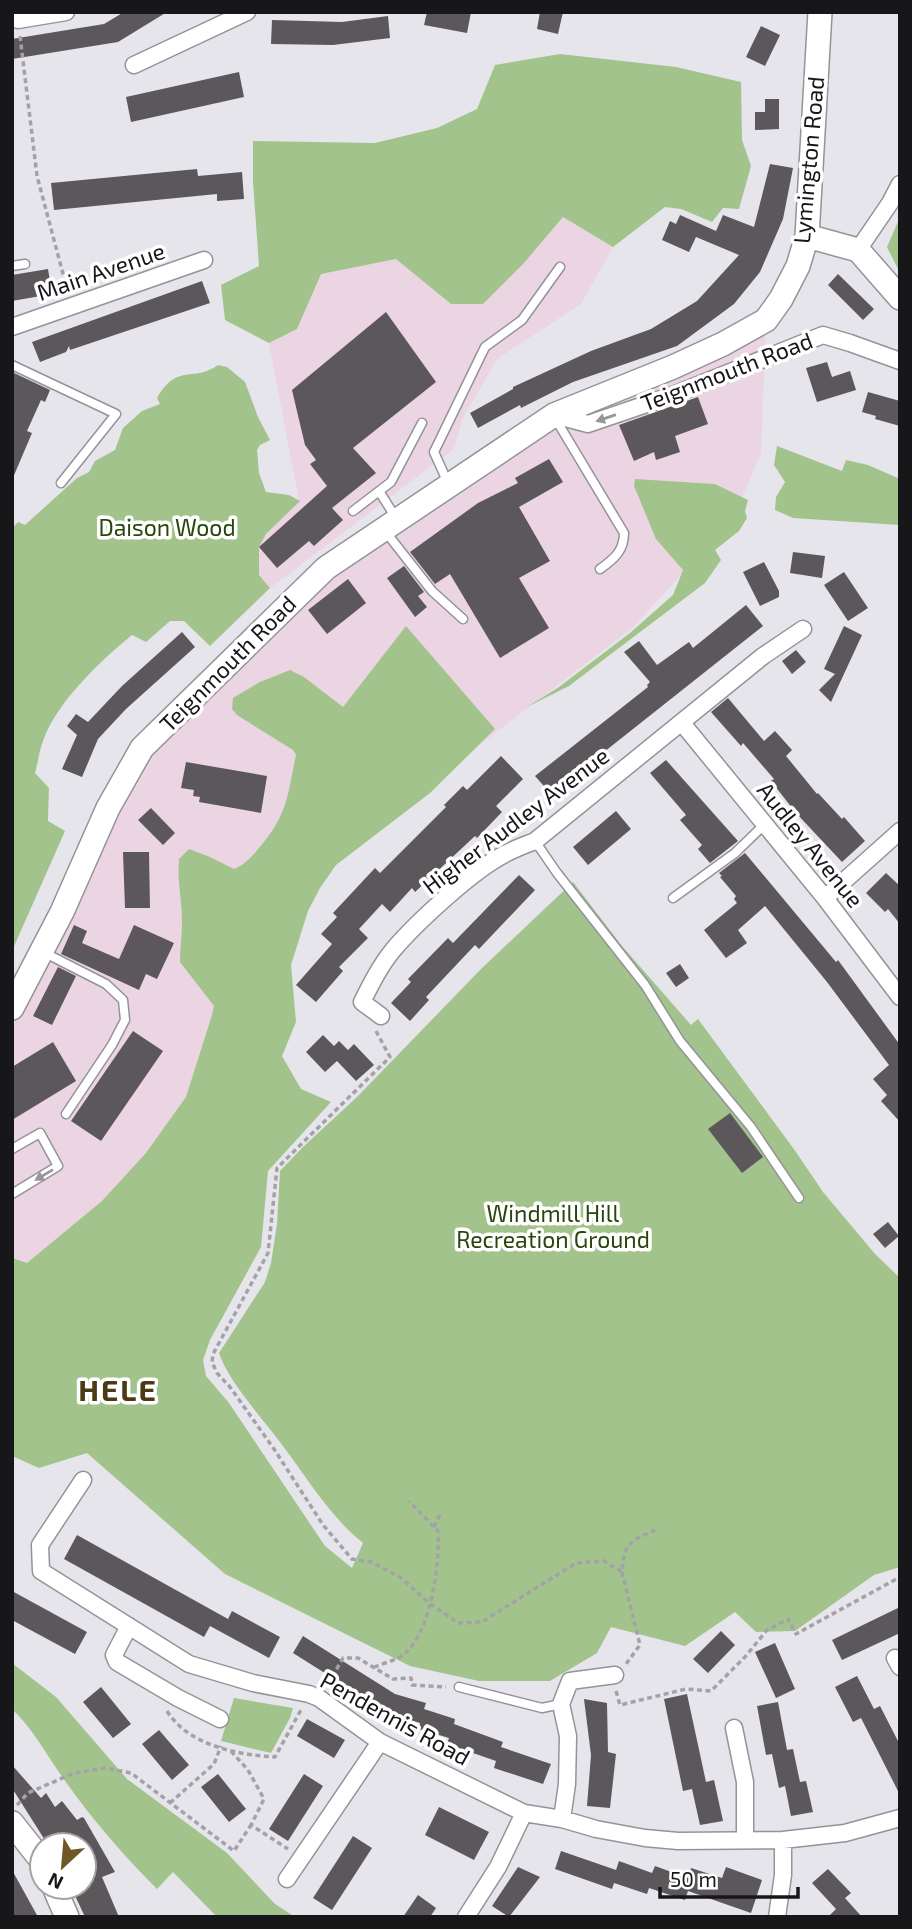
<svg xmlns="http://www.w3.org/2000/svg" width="912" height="1929" font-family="'Exo 2',sans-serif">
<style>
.industrial{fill:#ebd5e2}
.green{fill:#a3c38c}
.building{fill:#5c575b}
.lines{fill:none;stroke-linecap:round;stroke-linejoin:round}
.lane-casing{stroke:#939399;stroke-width:11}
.street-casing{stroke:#939399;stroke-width:19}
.secondary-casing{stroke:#939399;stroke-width:26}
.path{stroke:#a3a2a7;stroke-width:3.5;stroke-dasharray:5 3.5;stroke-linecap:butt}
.lane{stroke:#fff;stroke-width:8}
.street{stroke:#fff;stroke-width:16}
.secondary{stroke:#fff;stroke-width:23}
.oneway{fill:#979798}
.labels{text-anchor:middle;stroke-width:7;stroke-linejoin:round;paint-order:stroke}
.street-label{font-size:23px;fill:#171719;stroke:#fff}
.park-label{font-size:23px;fill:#28460b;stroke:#fff}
.district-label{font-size:30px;font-weight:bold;letter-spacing:2px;fill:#4b3a13;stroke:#fff}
</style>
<rect width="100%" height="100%" fill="#e6e5eb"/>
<path class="industrial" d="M563,217L613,247L581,304L497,359L463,418L454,449L270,588L259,575V547L266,534L299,501L269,343L297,329L320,274L396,259L451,304H483L524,263Z
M766,320L761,453L732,520L632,628L435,779L304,893L152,1159L12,1283V1008L142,748L326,568L554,415Z"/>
<path class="green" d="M560,54L676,67L741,82L742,140L751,166L739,209L723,208L712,222L681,209L665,207L613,247L563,217L524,263L483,304H451L396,259L321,274L297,329L269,343L225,320L221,285L259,266L253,182V141L375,143L437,128L477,109L495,65Z
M900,217V273L887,247Z
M218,365L227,367L245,382L258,417L270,440L260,445L257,450L259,473L266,492L289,495L300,501L266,534L259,547V575L270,588L210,646L184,621H170L146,642L132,635C101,660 56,703 43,741C39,751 38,763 35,773L49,788L48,821L65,831L12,951V528L18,522L25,525L77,478L89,472L95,461L115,450L123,428L142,411L160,404L157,398C178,362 193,383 218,365Z
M777,446L842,471L846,460L868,465L900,479V525L793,518L775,510L776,497L785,482L774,465Z
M635,479L715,484L748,500L745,511L747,518L739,531L715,550L721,560L705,583L611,654L569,686L527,707L559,687L630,633L673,595L683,570L656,539L634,486Z
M406,626L495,729L430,793L336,865L320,888L308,911L291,965L296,1022L282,1056L301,1089L331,1102L268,1171L261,1247L210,1340L203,1360L206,1376L229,1403L325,1546L352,1568L363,1543C330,1517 306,1476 280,1442C262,1418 228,1381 219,1353L265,1282L271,1263L277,1224L280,1171L303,1147L357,1097L482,968L573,882L622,946L691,1025L698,1019L796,1152L823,1192L875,1254L900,1278V1567L874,1575L795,1631L756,1632L735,1612L685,1646L611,1627L597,1653L550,1681H479L410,1666L225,1574L87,1453L39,1468L12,1456V1258L27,1263L102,1201L146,1153L186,1097L212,1015L214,1006L180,962C180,948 182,935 182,922C182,900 177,881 179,859L189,849L210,857L234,869C247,864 254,854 263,843C288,813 288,792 296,755L293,750L237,715L232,709L233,698L260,682L290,670L304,677L343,707Z
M12,1663L56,1697L127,1779L227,1853L275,1904L295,1917H217L173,1872L157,1889C123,1855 91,1818 63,1778C46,1754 34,1730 12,1709Z
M234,1698L293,1708L290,1718L271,1753L221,1741Z"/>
<path class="building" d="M124,12H167L118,42L12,59V39L104,24Z
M427,12H471L467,33L424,25Z
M540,12H563L558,34L537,29Z
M388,16L390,38L333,45L271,44L272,20L342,22Z
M761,26L780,35L765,66L746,57Z
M239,72L244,97L131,122L126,97Z
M765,99H779V129L755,130V112H765Z
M770,164L793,168L783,219L760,272L734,304L677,346L573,382L521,408L520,405L478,428L470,413L513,389V387L591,351L651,329L697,301L739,255L696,237L689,252L662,240L670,221L676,224L680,215L716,231L723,215L754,227Z
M197,169L198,176L242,172L244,199L217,201V194L54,210L51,183Z
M48,269L52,294L12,301V275Z
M838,274L874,309L863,320L828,285Z
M202,281L210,303L70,350L69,346L66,352L40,362L32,342Z
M386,312L436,382L353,448L376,473L332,508L343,520L314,546L309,541L277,568L259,547L327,486L310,464L316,460L305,445L292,390Z
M827,362L832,377L850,371L856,390L817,402L806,368Z
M12,372L50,390L45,402L41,400L27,431L32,433L12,480Z
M868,392L900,401V426L875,419L876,416L862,412Z
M698,397L708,424L675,436L680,452L656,460L654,452L634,461L619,425Z
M549,459L563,482L519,507L550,561L519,578L549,628L500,658L450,574L435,584L410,552L478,503L518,483L515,478Z
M793,552L825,556L822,578L790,573Z
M764,562L779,591V597L760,606L743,572Z
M404,566L424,592L418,596L427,607L415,617L387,578Z
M844,572L868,608L848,621L824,585Z
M348,579L366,603L327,634L308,610Z
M746,605L763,626L551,794L535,776L648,687L647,685L650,682L624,652L639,641L657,665L689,642L693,648Z
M844,626L862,635L831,702L819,690L835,674L824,669Z
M182,632L195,647L126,709L98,739L82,777L62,769L77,735L67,726L76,714L88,722L122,686Z
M796,650L806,662L792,674L782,661Z
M728,698L764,741L775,731L792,750L786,756L817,794L818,793L842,819L844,817L865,841L842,862L796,813L771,781L774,779L743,743L741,746L711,712Z
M501,756L523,779L496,806L502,812L477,838L475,836L415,892L412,888L390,912L382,904L359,929L368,938L339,967L343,971L316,1002L296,985L332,944L321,934L337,917L333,913L375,868L380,873L446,807L444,805L463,786L467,790Z
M666,760L738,841L710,863L698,849L702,845L680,820L686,815L650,773Z
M186,762L267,776L261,813L199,802L200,797L193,796L194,790L181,788Z
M151,808L175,833L163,845L138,820Z
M616,811L631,829L588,865L573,847Z
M123,852H149L150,908H125Z
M745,853L836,962L838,960L900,1045V1122L881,1101L887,1095L873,1079L889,1065L827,982L765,906L738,930L747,943L726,958L704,930L737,903L734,899L736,896L720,877L722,876L719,873Z
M886,873L900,886V924L888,909L885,912L866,893Z
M519,875L535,890L479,949L475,945L426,997L429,1000L410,1021L391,1003L411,982L408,979L448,938L453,943Z
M74,925L87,931L82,943L119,959L134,925L174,943L157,979L146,974L139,990L61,954Z
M680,964L689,978L676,987L666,973Z
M58,967L76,976L52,1025L33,1016Z
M133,1031L163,1051L101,1141L71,1121Z
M323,1035L334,1046L339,1041L348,1050L354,1044L374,1065L356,1081L337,1061L325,1072L306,1052Z
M53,1042L76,1081L12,1120V1067Z
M730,1113L763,1157L742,1173L708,1129Z
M888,1222L899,1236L885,1248L873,1234Z
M77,1535L228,1619L232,1611L280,1637L269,1658L210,1626L204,1637L64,1559Z
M12,1591L87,1632L75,1654L12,1620Z
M900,1607V1633L842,1660L832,1640Z
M721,1631L735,1645L708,1673L693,1659Z
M303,1636L395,1694L426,1703L424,1709L455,1719L454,1724L503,1742L501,1747L551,1764L543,1784L494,1768L496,1761L447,1744L449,1738L419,1729L420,1723L390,1714L293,1653Z
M775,1643L795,1689L776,1698L755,1652Z
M857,1676L874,1709L880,1706L900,1745V1795L861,1718L853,1722L835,1687Z
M101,1687L131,1724L113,1738L83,1702Z
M687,1694L706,1782L714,1780L723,1821L700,1825L692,1789L683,1791L664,1699Z
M584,1699L607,1703L608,1752L616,1754L610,1808L587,1806L591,1755Z
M778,1702L787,1750L793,1749L800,1782L806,1781L813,1812L791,1816L785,1786L779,1788L772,1754L766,1755L757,1706Z
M307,1719L345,1740L334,1758L297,1736Z
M159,1730L189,1765L172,1780L142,1744Z
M12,1765L41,1798L46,1793L55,1807L62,1801L77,1820L82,1817L84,1818L115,1872L102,1877L119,1917H85L71,1887H84V1845H48L12,1788Z
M218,1774L246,1809L229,1822L201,1787Z
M304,1774L323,1786L288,1841L269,1829Z
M439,1807L489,1832L474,1860L425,1835Z
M353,1836L372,1848L332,1910L313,1898Z
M561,1851L616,1870L619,1861L652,1873L655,1866L688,1878L691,1868L722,1878L726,1867L762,1880L751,1913L688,1891L685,1900L649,1888L647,1894L614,1883L612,1889L555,1869Z
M518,1867L540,1877L509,1917L492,1906Z
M828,1869L851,1893L845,1898L862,1917H828L836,1909L812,1883Z
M12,1870L38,1917H12Z
M418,1895L436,1908L430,1917H403Z"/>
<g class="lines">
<defs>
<path id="lane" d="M12,266L25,264
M12,365L116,414L61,483
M555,418L624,533C624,551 614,559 600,569
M448,483L434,452L485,347L522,320L560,267
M379,491L396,518
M353,511L391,482L422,423
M385,531L432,591L463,619
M535,841L557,873L645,985L680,1041L751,1127L799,1198
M673,898L735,853L764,825
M45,953L106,984L123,1000L125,1020L112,1045L66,1114
M12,1149L40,1133L58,1166L12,1194
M459,1687L542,1708L561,1704"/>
<path id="street" d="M18,20L66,12
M134,65L247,12
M858,250L890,203L900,184
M12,327L204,260
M554,415L588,424L673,395L823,335L850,343L900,361
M682,723L825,898L900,997
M825,898L900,831
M381,1016L362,1002C371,984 380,966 393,950C416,923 473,870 505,854C514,849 525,845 535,841L763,656L803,629
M83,1480L40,1545L41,1571L189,1664L253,1683L309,1694L319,1698L380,1742L524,1813L562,1819L596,1829L645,1838L678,1841L783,1840L845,1833L900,1818
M129,1626L114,1655L117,1662L178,1698L220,1719
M895,1658L900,1667
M734,1728L745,1782V1840
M562,1819L567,1784L568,1736L561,1704L570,1681L615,1675
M287,1879L380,1742
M466,1917L498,1867L524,1813
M777,1917L783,1875V1840"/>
<path id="secondary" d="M807,236L858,250L900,298
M12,1008L62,912L108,808L142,748L326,568L554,415L673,367L723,344L766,320L781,299L798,266L807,236L820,12
M12,1823L42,1861
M54,1887L67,1917"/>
</defs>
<use href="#lane" class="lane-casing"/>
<use href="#street" class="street-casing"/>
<use href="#secondary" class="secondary-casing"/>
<path class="path" d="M20,36L37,176L67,289
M376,1031L390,1057L277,1168L268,1253L213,1354L212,1362L217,1373L230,1387L274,1449L323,1525L352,1559L371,1562L400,1577L428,1602L458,1623L482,1622L576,1563L604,1561L622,1572C624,1539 633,1541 659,1528
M434,1527L440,1514
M622,1572L640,1645L626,1664
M374,1667C384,1663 397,1660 404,1654C431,1633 440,1563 438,1531L409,1501
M328,1684L343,1658H358L393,1679L411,1678L412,1685L446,1687
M616,1691L620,1705L686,1689L711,1691L745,1657L767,1630L788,1619L796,1634L900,1577
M167,1711C188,1745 237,1755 275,1757L302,1708
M231,1751L248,1770L264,1799L251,1825L288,1849
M170,1803L214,1764L221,1746
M17,1805L28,1793L74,1773L105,1768L131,1773L234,1851L251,1825"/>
<use href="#lane" class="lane"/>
<use href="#street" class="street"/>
<use href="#secondary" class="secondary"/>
</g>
<defs><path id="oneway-solid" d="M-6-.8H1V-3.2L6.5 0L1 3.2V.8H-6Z" transform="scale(1.75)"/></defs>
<g class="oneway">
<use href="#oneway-solid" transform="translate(606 418) rotate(161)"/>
<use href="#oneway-solid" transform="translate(44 1175) rotate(149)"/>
</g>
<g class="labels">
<g class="street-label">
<text transform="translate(809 160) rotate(-85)" y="8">Lymington Road</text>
<text transform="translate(101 272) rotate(-19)" y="8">Main Avenue</text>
<text transform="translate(727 372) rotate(-21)" y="8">Teignmouth Road</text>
<text transform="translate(228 664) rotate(-45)" y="8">Teignmouth Road</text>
<text transform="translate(516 821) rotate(-37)" y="8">Higher Audley Avenue</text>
<text transform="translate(810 845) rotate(51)" y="8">Audley Avenue</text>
<text transform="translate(395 1719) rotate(29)" y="8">Pendennis Road</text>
</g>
<g class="park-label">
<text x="167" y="536">Daison Wood</text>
<text x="553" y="1222">Windmill Hill<tspan x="553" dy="26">Recreation Ground</tspan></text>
</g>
<g class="district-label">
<text x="118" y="1401">HELE</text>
</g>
</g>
<rect width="912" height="1929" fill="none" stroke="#171719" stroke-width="28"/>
<g transform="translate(63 1866) rotate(206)"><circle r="33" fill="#ffffff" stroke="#a2a2a3" stroke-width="2"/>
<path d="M0-5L12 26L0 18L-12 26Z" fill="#6f5828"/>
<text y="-10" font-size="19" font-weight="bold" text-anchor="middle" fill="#171719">N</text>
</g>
<path d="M660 1887v10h138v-10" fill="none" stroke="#171719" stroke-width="3.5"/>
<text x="670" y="1887" font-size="21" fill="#171719" stroke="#ffffff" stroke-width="5" paint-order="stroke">50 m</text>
</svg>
